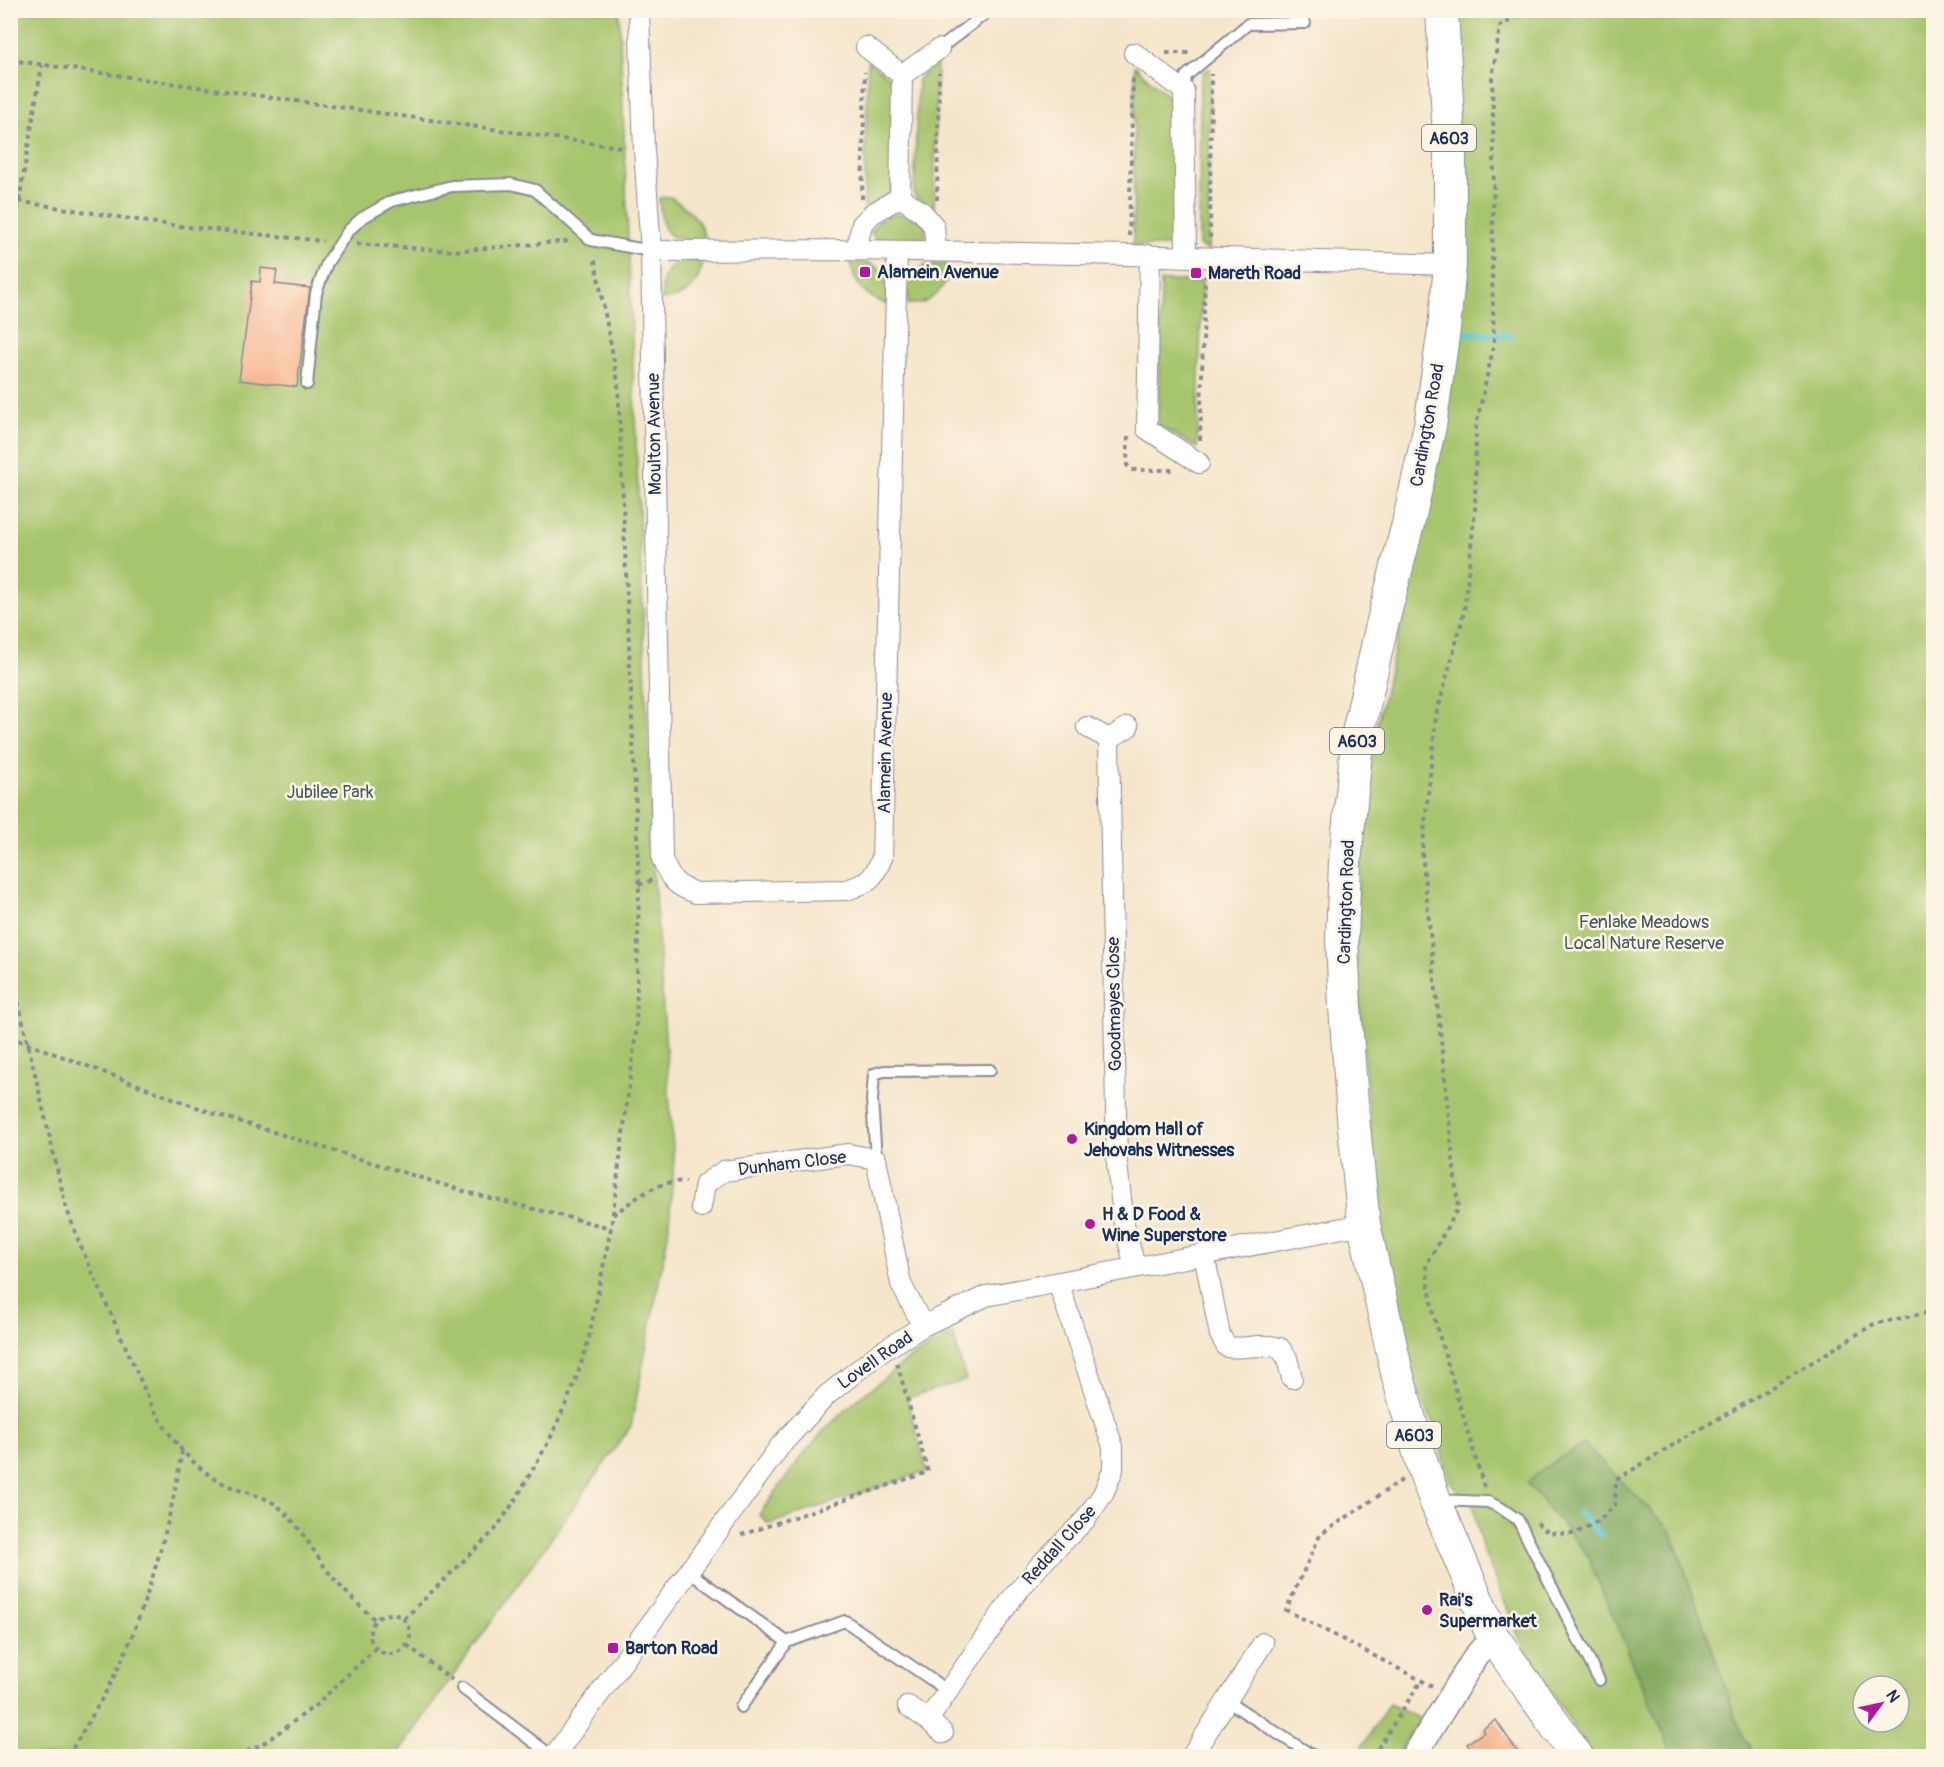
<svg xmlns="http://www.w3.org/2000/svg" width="1944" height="1767" font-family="Pangolin,sans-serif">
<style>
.green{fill:#a7c56d;stroke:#617a66;stroke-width:1.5;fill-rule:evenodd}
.forest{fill:#85aa60;stroke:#506c5f;stroke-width:1.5}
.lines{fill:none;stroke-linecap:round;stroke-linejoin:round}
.stream{stroke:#5dc9d5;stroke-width:6}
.building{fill:#f5ac83}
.service-casing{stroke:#888a94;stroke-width:14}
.minor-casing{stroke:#888a94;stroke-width:22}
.tertiary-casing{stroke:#888a94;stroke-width:27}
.primary-casing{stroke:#888a94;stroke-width:34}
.path{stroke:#888a94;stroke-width:4;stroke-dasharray:4.5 4.5;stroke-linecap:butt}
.service{stroke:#fff;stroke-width:10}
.minor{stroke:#fff;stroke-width:20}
.tertiary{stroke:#fff;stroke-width:24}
.primary{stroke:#fff;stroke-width:32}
.poi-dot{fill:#b5179e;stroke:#fcf5e5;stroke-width:2}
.labels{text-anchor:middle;stroke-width:5;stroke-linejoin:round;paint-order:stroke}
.shield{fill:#fcf5e5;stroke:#5e6a86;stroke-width:1.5}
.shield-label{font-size:16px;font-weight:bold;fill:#1b2f5e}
.poi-label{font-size:18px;font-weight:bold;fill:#1b2f5e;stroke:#fcf5e5;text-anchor:start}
.street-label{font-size:18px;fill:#1b2f5e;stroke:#fcf5e5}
.park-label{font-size:18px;fill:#455c62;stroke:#fcf5e5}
</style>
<rect width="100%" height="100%" fill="#fcf5e5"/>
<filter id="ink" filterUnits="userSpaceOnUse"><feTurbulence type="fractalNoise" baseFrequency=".0167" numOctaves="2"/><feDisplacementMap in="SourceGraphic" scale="12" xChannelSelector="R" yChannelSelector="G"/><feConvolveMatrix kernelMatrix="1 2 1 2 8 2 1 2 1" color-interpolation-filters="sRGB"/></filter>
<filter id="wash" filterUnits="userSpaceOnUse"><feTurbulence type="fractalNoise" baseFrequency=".008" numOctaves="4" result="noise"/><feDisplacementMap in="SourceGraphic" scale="24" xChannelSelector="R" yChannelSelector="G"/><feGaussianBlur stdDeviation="1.35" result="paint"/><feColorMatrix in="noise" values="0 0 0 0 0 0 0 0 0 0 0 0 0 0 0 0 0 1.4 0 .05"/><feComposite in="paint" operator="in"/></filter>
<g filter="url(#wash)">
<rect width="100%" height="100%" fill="#f5e5ca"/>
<path class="green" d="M11,11H619L653,866L674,1163L668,1235L631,1426L396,1756H11Z
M1460,11H1933V1756H1592L1521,1642L1482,1547L1471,1495H1461L1449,1480L1435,1428L1407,1366L1376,1208L1354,936L1364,812L1376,728L1424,526L1448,391L1456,37ZM1863,1686H1899V1722H1863Z
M868,61L889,77L896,89L892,191L864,212Z
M937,61L934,217L914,195L918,80L927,69Z
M1135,66L1178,106L1177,236L1170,246H1133Z
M1210,69L1208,251L1199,245L1200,84L1204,71Z
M670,197C686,207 705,221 704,242C666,240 662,235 659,198Z
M903,214L925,223L926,242L876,241L871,232C879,217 887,215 903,214Z
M679,260H703C700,285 687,298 662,300C662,280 662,272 679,260Z
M866,262C890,270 888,283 888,305C868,298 853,286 851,263Z
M931,264H946C953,280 937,296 923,303C919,304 912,304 908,304C907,284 910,270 931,264Z
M1161,281H1202L1197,448L1158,425Z
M953,1334L966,1380L907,1398L927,1471L769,1524L759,1515L798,1461L826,1428L859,1398L910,1358Z
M1389,1704L1421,1719L1396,1756H1356Z"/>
<path class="forest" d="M1584,1444L1671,1531L1743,1738L1756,1756H1673L1586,1553L1527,1483L1548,1465Z"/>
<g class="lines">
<path class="stream" d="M1461,333L1512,336
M1579,1513L1601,1535"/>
</g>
<g id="blocks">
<path class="building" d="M261,268L277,270L275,284L310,288L297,387L239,380L252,281L260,282Z
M1496,1720L1520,1756H1475L1467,1744L1484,1732L1482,1729Z"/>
</g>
</g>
<g filter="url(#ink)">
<use href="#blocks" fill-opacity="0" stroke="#888a94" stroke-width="1.5"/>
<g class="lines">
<defs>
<path id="service" d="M939,49L990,10
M1184,91L1186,76L1248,24L1305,23
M307,384L316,293L327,263L348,231L362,218L392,201L452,186L511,184L535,190L591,240L651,251
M876,1159L872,1100L874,1074L884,1071L990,1070
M1438,1500L1488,1502L1501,1508L1518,1520L1599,1680
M689,1572L787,1642
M462,1688L552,1756
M1227,1701L1313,1756
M741,1707L787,1642L845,1621L948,1691"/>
<path id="minor" d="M639,10L644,150L651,251L662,859C670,879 675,886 696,893L847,890C869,882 873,880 882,858L897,252
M866,47L902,75L900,197
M1134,53L1184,91L1186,257
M902,75L939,49
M856,250L862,224L872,214L900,197L922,212L934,226L936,251
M651,251L856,250L1129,255L1450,265
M1150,255L1147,429L1199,463
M1087,727L1109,739
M1128,727L1109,739L1117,1164L1124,1224L1135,1267
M701,1207L705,1184L724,1171L848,1154L876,1159L901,1284L923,1326
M1204,1254L1220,1335L1227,1347C1248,1350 1260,1342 1280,1348L1287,1358L1292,1378
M908,1706L928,1720L943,1733
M928,1720L1013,1597L1041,1564L1085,1520L1103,1494L1113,1470V1447L1058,1282
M554,1756L781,1445L827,1395L878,1354L923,1326L986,1296L1364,1224
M1192,1756L1263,1643"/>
<path id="tertiary" d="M1414,1756L1476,1656L1493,1637"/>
<path id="primary" d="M1442,10L1450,155V265L1444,329L1430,426L1408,524L1381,629L1358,733L1345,862L1342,938L1345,1007L1353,1117L1364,1224L1397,1373L1423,1467L1435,1500L1493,1637L1577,1756"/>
</defs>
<use href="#service" class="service-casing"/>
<use href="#minor" class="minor-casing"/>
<use href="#tertiary" class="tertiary-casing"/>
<use href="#primary" class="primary-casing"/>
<path class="path" d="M1166,53H1189
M10,60L625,148
M862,199L865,72
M10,200L169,225L323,241
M937,200L939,73
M1129,236L1133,76
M1210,238L1211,74
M357,244L453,251L571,241
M10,254L42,65
M1128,436L1127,465L1132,470H1173
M1200,440L1205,276
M639,885L652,880
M10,967L66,1207L81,1247L151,1404C169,1437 194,1471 229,1486C247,1494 265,1495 280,1508C299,1525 312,1549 327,1570C341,1589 358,1604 375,1620
M10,1037L215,1114L470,1193L611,1228
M613,1215C634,1200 659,1178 686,1182
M1402,1480L1320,1535L1286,1610L1432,1686
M1484,1487L1433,1314L1426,1265L1458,1208L1422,853L1436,716L1464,613L1475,509L1476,426L1494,344L1492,273L1494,160L1492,78L1500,26L1523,13V10
M1537,1523L1549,1533L1574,1534L1600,1520L1615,1505L1616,1480L1686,1437L1746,1403L1874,1324L1926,1313L1934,1309
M741,1535L928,1472L897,1363
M370 1634a20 20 0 1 1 40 0a20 20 0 1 1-40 0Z
M404,1619L495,1530L516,1499L550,1439L574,1385L588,1342L611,1228L636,1032L639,885L618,382L594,256
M407,1645L452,1680
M68,1756C91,1718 116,1678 132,1636C155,1576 172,1514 182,1451
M239,1756L267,1741L316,1705L376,1648
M1373,1756L1421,1681"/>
<use href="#service" class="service"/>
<use href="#minor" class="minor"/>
<use href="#tertiary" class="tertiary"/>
<use href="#primary" class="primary"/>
</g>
</g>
<g class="poi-dot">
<rect x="859" y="266" width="12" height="12" rx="3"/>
<rect x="1190" y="267" width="12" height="12" rx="3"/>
<circle cx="1072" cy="1139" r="6"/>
<circle cx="1090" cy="1224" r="6"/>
<circle cx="1427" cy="1610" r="6"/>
<rect x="607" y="1642" width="12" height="12" rx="3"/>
</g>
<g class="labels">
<g class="shield">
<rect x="1422" y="125" width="54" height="26" rx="4.5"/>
<rect x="1330" y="728" width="54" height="26" rx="4.5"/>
<rect x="1387" y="1422" width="54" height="26" rx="4.5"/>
</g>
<g class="shield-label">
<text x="1449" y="144">A603</text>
<text x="1357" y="747">A603</text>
<text x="1414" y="1441">A603</text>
</g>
<g class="poi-label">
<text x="877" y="278">Alamein Avenue</text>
<text x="1208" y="279">Mareth Road</text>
<text x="1084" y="1135">Kingdom Hall of<tspan x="1084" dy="21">Jehovahs Witnesses</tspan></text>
<text x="1102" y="1220">H &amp; D Food &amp;<tspan x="1102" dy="21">Wine Superstore</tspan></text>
<text x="1439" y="1606">Rai's<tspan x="1439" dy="21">Supermarket</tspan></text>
<text x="625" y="1654">Barton Road</text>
</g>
<g class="street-label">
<text transform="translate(1427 425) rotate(-80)" y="6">Cardington Road</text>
<text transform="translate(654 434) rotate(-91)" y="6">Moulton Avenue</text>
<text transform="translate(885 753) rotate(-89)" y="6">Alamein Avenue</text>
<text transform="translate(1346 902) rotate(-88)" y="6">Cardington Road</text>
<text transform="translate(1114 1004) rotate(-91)" y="6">Goodmayes Close</text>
<text transform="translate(792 1163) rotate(-7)" y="6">Dunham Close</text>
<text transform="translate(875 1360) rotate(-35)" y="6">Lovell Road</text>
<text transform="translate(1059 1545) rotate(-48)" y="6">Reddall Close</text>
</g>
<g class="park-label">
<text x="330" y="798">Jubilee Park</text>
<text x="1644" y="928">Fenlake Meadows<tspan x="1644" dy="21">Local Nature Reserve</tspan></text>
</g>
</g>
<rect width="1944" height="1767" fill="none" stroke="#fcf5e5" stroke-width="36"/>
<g transform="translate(1881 1704) rotate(57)"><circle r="28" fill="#fcf5e5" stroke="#a2a6af" stroke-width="1.5"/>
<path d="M0-4.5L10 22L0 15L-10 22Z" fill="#b5179e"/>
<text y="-9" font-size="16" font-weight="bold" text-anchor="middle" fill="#1b2f5e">N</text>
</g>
</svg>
